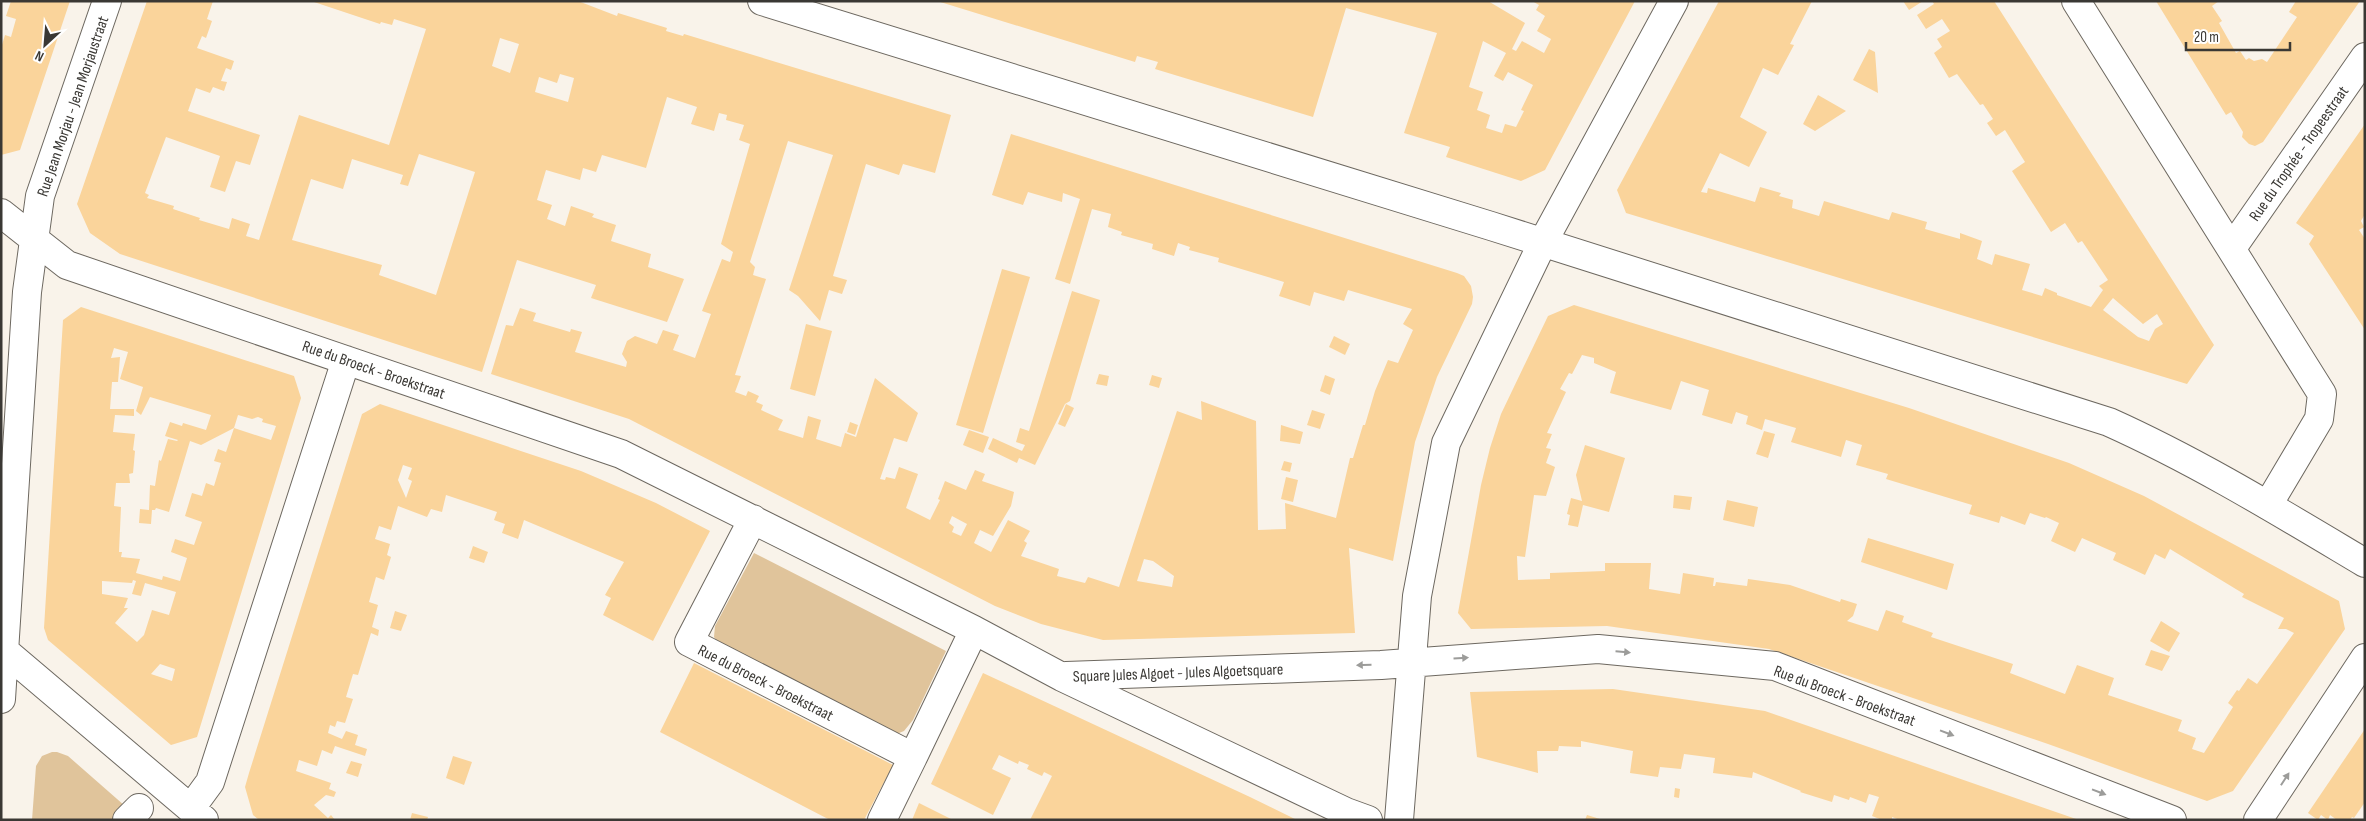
<svg xmlns="http://www.w3.org/2000/svg" width="2366" height="821" font-family="'Sofia Sans Condensed',sans-serif">
<style>
.green{fill:#e0c49b}
.building{fill:#fad49b;fill-rule:evenodd}
.lines{fill:none;stroke-linecap:round;stroke-linejoin:round}
.street-casing{stroke:#6d6860;stroke-width:30}
.secondary-casing{stroke:#6d6860;stroke-width:30}
.street{stroke:#fff;stroke-width:28}
.secondary{stroke:#fff;stroke-width:28}
.oneway{fill:#9c9c9a}
.labels{text-anchor:middle;stroke-width:5;stroke-linejoin:round;paint-order:stroke}
.street-label{font-size:16px;fill:#3a3834;stroke:#fff}
</style>
<rect width="100%" height="100%" fill="#f9f3ea"/>
<path class="green" d="M754,553L946,651L913,720L904,731L894,735L723,650L714,637L715,626Z
M52,752H57L68,756L141,820H32L36,766L42,756Z"/>
<path class="building" d="M11,1H70L20,150L1,155V48L5,35L11,37L16,19L6,16Z
M147,1H213L207,19L212,21L206,38L202,36L197,48L234,61L231,70L226,68L221,81L227,82L224,91L213,87L210,93L196,88L188,111L260,135L250,165L236,161L225,192L210,187L220,156L166,137L145,193L149,195L147,198L174,206L173,209L200,218L199,220L229,229L232,218L250,224L246,236L259,240L299,115L389,145L426,29L394,19L392,25L381,22L380,24L311,1H578L617,16L618,13L667,28L666,31L683,36L684,34L951,115L935,173L903,164L899,175L866,164L833,276L847,280L842,294L829,290L820,321L798,296L789,290L833,155L788,141L750,262L755,267L753,275L766,279L735,375L741,376L735,392L746,396L748,391L759,396L756,402L763,405L761,410L783,420L778,430L803,438L808,416L821,420L816,439L841,447L845,433L856,437L875,378L918,413L907,442L894,438L880,479L885,480L886,477L895,479L899,467L918,474L906,508L930,520L940,500L938,499L945,481L966,490L975,470L985,474L982,481L1014,492L1011,506L993,536L980,530L974,543L991,552L1008,520L1030,531L1024,541L1027,543L1021,556L1059,569L1057,576L1085,583L1088,577L1119,587L1177,411L1202,420L1201,401L1256,421L1258,530L1286,529L1285,503L1336,518L1350,458H1353L1363,425H1365L1375,391L1388,360L1398,363L1413,330L1403,324L1412,309L1348,290L1344,301L1314,292L1310,306L1279,296L1284,282L1218,262L1219,258L1189,250L1190,247L1178,243L1174,256L1152,249L1153,244L1121,235L1122,232L1108,227L1111,214L1092,209L1070,284L1055,279L1080,199L1063,193L1062,202L1028,192L1023,205L992,195L1011,134L1457,273L1464,276L1471,286L1473,297L1472,304L1437,377L1415,442L1393,561L1349,548L1355,633L1103,640L1041,624L995,606L629,419L491,374L506,325L513,326L520,308L536,313L533,321L570,332L571,329L582,332L575,352L626,367L627,362L622,354L627,341L635,336L657,344L663,330L679,335L673,350L695,358L711,314L702,311L722,259L730,262L733,252L721,244L750,144L739,140L744,125L726,120L727,115L719,113L714,131L691,124L697,107L667,97L646,168L602,155L596,172L583,168L580,180L546,170L537,200L552,205L547,219L565,226L571,206L594,214L592,217L616,225L611,241L651,254L648,267L684,279L667,322L591,298L596,285L517,260L482,372L120,254L90,233L77,204ZM500,38L519,44L510,73L492,66ZM560,74L574,78L568,102L535,92L539,77L557,83ZM419,154L475,172L436,295L379,275L382,265L292,240L311,179L343,189L352,159L403,175L400,184L408,186ZM952,516L967,524L961,536L952,532L954,527L949,523ZM1144,559L1153,561L1174,576L1172,587L1137,581Z
M937,1H1488L1525,23L1512,49L1516,51L1522,41L1544,53L1551,39L1537,31L1545,16L1536,10L1539,5L1532,1H1635L1545,170L1521,181L1446,157L1450,147L1404,133L1437,33L1346,8L1313,117L1155,69L1158,62L1137,56L1135,62ZM1483,41L1506,53L1494,76L1503,81L1508,72L1533,85L1521,110L1524,111L1516,127L1505,124L1502,133L1486,128L1490,115L1477,110L1483,92L1469,87Z
M1719,1H1812L1790,44L1794,45L1778,75L1763,68L1740,117L1767,132L1749,167L1720,153L1701,192L1707,193L1708,188L1755,202L1760,187L1781,193L1779,196L1793,200L1792,208L1819,216L1824,201L1889,220L1892,212L1927,222L1925,229L1960,239V233L1982,241L1977,259L1992,265L1995,254L2030,264L2022,290L2042,296L2045,288L2057,293V295L2091,307L2103,290L2099,286L2108,280L2082,241L2078,243L2065,223L2051,232L2012,171L2025,162L2005,130L1996,136L1987,123L1993,119L1983,104L1980,105L1957,74L1949,78L1934,53L1942,47L1937,39L1950,31L1942,19L1926,29L1917,15L1934,4L1932,1H1994L2214,345L2187,384L1626,213L1617,190ZM2113,298L2143,324L2157,314L2163,324L2155,329L2149,341L2138,337L2103,310Z
M1903,1H1923L1909,10Z
M2156,1H2219L2212,6L2222,21L2219,23L2236,53L2240,51L2246,60L2249,58L2254,61L2262,59L2267,62L2297,17L2289,12L2296,1H2360L2263,142L2255,146L2249,144L2242,137L2243,132L2231,112L2226,115Z
M1869,49L1875,52L1878,93L1853,80Z
M1818,95L1846,111L1815,131L1803,124Z
M2365,124V214L2361,221L2364,227L2359,230L2365,239V330L2309,244L2314,236L2296,223Z
M1002,269L1030,277L983,433L956,425Z
M1072,291L1100,300L1070,401L1065,404L1035,465L1019,458L1017,463L988,449L993,438L1022,451L1025,445L1016,442L1020,428L1029,431Z
M1574,305L1909,408L2069,463L2144,496L2339,601L2345,629L2233,791L2207,801L2048,744L1769,649L1607,626L1471,629L1458,613L1481,485L1490,448L1501,414L1548,316ZM1582,355L1594,358V363L1616,372L1610,393L1671,410L1681,381L1709,390L1702,415L1732,424L1736,412L1748,416L1746,424L1762,430L1765,419L1796,428L1791,442L1841,457L1846,440L1862,445L1856,465L1888,474L1886,479L1972,505L1969,514L1999,523L2001,516L2025,525L2030,513L2045,518L2046,517L2059,523L2051,541L2075,552L2082,538L2116,553L2113,560L2145,575L2155,554L2165,559L2170,549L2244,594L2242,597L2284,618L2278,629H2286L2294,633L2257,684L2248,678L2239,691L2237,690L2228,703L2233,707L2204,753L2192,749L2196,738L2178,731L2182,720L2108,695L2114,678L2077,665L2065,694L2010,673L2013,664L1931,637L1933,633L1902,622L1904,616L1886,610L1878,631L1847,621L1853,616L1857,604L1841,599L1840,602L1790,585L1748,579L1747,586L1716,582L1715,586H1713L1714,578L1683,573L1680,594L1649,589L1651,563H1605V571L1550,573V579L1518,580L1517,556L1525,557L1534,495L1546,496L1555,467L1546,463L1551,449L1546,448L1552,434L1547,433L1566,392L1560,389L1569,373L1572,374Z
M81,307L294,376L301,398L197,737L171,745L48,640L44,628L63,320ZM114,348L128,352L120,379L143,387L136,411L141,415L150,397L211,415L206,430L183,423L182,426L170,422L165,436L178,440L177,441L168,439L161,461L159,460L155,486L150,485L149,510L140,509L139,523L151,524L152,510H155L156,508L169,512L190,441L201,445L234,428L238,415L252,419L258,417L263,419L262,422L276,426L271,440L234,428L226,452L218,449L214,461L221,463L214,486L206,483L202,496L192,493L185,516L202,522L194,545L175,539L171,552L187,558L180,581L163,576L162,580L136,573L140,559L121,557L122,552H119L121,507L114,506L116,483H130L129,474L133,473L135,451L133,450L135,434L113,432L115,415L134,416V409H110L112,382H118L120,357L111,358ZM133,580L136,581L132,594L141,596L145,583L176,592L169,615L152,610L144,635L137,642L115,623L128,608H124L128,598L102,594V581L132,583ZM160,664L175,669L172,681L151,674Z
M806,324L832,331L815,396L790,389Z
M1334,336L1350,344L1345,355L1329,347Z
M1099,374L1109,376L1107,386L1096,384Z
M1152,375L1162,378L1159,388L1149,385Z
M1325,375L1335,379L1330,395L1320,391Z
M380,404L581,471L656,503L710,531L653,641L603,615L611,598L605,595L624,562L524,520L518,539L502,533L505,524L494,520L497,512L446,495L442,512L431,509L427,517L398,506L391,530L379,526L375,539L390,544L387,555L391,557L384,580L376,577L369,602L378,605L372,627L379,630L378,636L371,633L358,675L353,674L346,697L353,699L345,723L337,721L335,727L330,725L328,733L342,739L346,731L358,735L355,745L367,749L365,756L335,746L332,754L322,750L317,766L299,760L296,771L331,783L329,789L336,792L334,797L326,795L314,805L328,818L331,815L335,820H259L253,815L245,787L249,773L362,414ZM403,465L412,468L408,479L412,481L406,498L398,480Z
M1066,404L1074,408L1065,427L1058,424Z
M1312,410L1325,414L1320,429L1307,425Z
M850,422L858,425L855,435L847,432Z
M1281,425L1303,432L1300,444L1280,441Z
M969,430L989,437L983,453L963,445Z
M1764,431L1775,434L1768,458L1756,454Z
M1585,445L1625,458L1609,512L1583,505L1578,527L1568,525L1570,515L1567,514L1571,498L1582,501L1576,475Z
M1284,461L1292,463L1290,472L1281,470Z
M1286,477L1298,480L1293,502L1281,499Z
M1674,495L1692,497L1690,510L1673,508Z
M1727,500L1758,507L1754,527L1723,520Z
M1868,538L1954,564L1947,590L1861,562Z
M473,546L488,552L484,563L469,558Z
M395,611L407,615L401,631L390,628Z
M2161,621L2180,633L2169,652L2150,641Z
M2151,650L2170,656L2162,671L2145,665Z
M694,663L893,765L864,820H830L660,732Z
M983,673L1250,797L1297,820H1030L1052,776L1044,772L1042,776L1027,769L1029,765L1019,761L1018,764L999,755L992,769L1011,778L993,815L931,784Z
M1613,689L1765,711L2079,820H1900L1892,817V820H1882L1872,816L1879,797L1869,794L1866,803L1850,797L1849,800L1834,795L1832,802L1800,792L1801,791L1753,772L1752,778L1713,773L1715,758L1684,754L1681,769L1660,767L1658,777L1630,773L1633,751L1581,741V747L1559,746L1558,751H1537L1538,773L1477,757L1470,692Z
M2365,729V802L2354,818L2352,817L2350,820H2337L2330,815L2328,820L2321,815L2318,820L2308,813Z
M453,756L472,762L464,785L446,778Z
M351,761L362,764L358,777L346,773Z
M1675,788L1680,789L1679,798L1674,797Z
M919,803L953,820H912Z
M412,813L428,817L427,820H410Z
M1587,815L1600,819V820H1585Z"/>
<g class="lines">
<defs>
<path id="street" d="M2076,1L2322,394L2319,419L2268,505
M1,213L67,265L621,454L974,630L1062,677L1346,812L1368,820
M2232,248L2365,57
M753,519L689,642L913,757L974,630
M1,648L204,820
M1066,676L1381,665L1598,649L1775,666L2172,820
M1,699L27,292L40,196L107,1
M191,808L210,782L346,360
M127,820L139,808
M882,820L913,757
M1399,820L1417,596L1446,443L1543,242L1674,1
M2258,820L2365,658"/>
<path id="secondary" d="M762,1L1491,226L2109,422C2198,462 2281,513 2365,563"/>
</defs>
<use href="#street" class="street-casing"/>
<use href="#secondary" class="secondary-casing"/>
<use href="#street" class="street"/>
<use href="#secondary" class="secondary"/>
</g>
<defs><path id="oneway-solid" d="M-6-.8H1V-3.2L6.5 0L1 3.2V.8H-6Z" transform="scale(1.25)"/></defs>
<g class="oneway">
<use href="#oneway-solid" transform="translate(1623 652) rotate(5)"/>
<use href="#oneway-solid" transform="translate(1461 658) rotate(-4)"/>
<use href="#oneway-solid" transform="translate(1364 665) rotate(178)"/>
<use href="#oneway-solid" transform="translate(1947 733) rotate(21)"/>
<use href="#oneway-solid" transform="translate(2285 779) rotate(-57)"/>
<use href="#oneway-solid" transform="translate(2099 792) rotate(21)"/>
</g>
<g class="labels">
<g class="street-label">
<text transform="translate(72 106) rotate(-71)" y="6">Rue Jean Morjau - Jean Morjaustraat</text>
<text transform="translate(2298 153) rotate(-55)" y="6">Rue du Trophée - Tropeestraat</text>
<text transform="translate(374 369) rotate(19)" y="6">Rue du Broeck - Broekstraat</text>
<text transform="translate(1178 672) rotate(-2)" y="6">Square Jules Algoet - Jules Algoetsquare</text>
<text transform="translate(766 682) rotate(27)" y="6">Rue du Broeck - Broekstraat</text>
<text transform="translate(1845 695) rotate(20)" y="6">Rue du Broeck - Broekstraat</text>
</g>
</g>
<rect width="2366" height="821" fill="none" stroke="#3a3834" stroke-width="5"/>
<g transform="translate(45 45) rotate(206)" stroke="#ffffff" stroke-width="4" paint-order="stroke">
<path d="M0-4L9 19L0 12L-9 19Z" fill="#3a3834"/>
<text y="-8" font-size="14" font-weight="bold" text-anchor="middle" fill="#3a3834">N</text>
</g>
<path d="M2186 42v8h104v-8" fill="none" stroke="#3a3834" stroke-width="2.5"/>
<text x="2194" y="42" font-size="15" fill="#3a3834" stroke="#ffffff" stroke-width="4" paint-order="stroke">20 m</text>
</svg>
